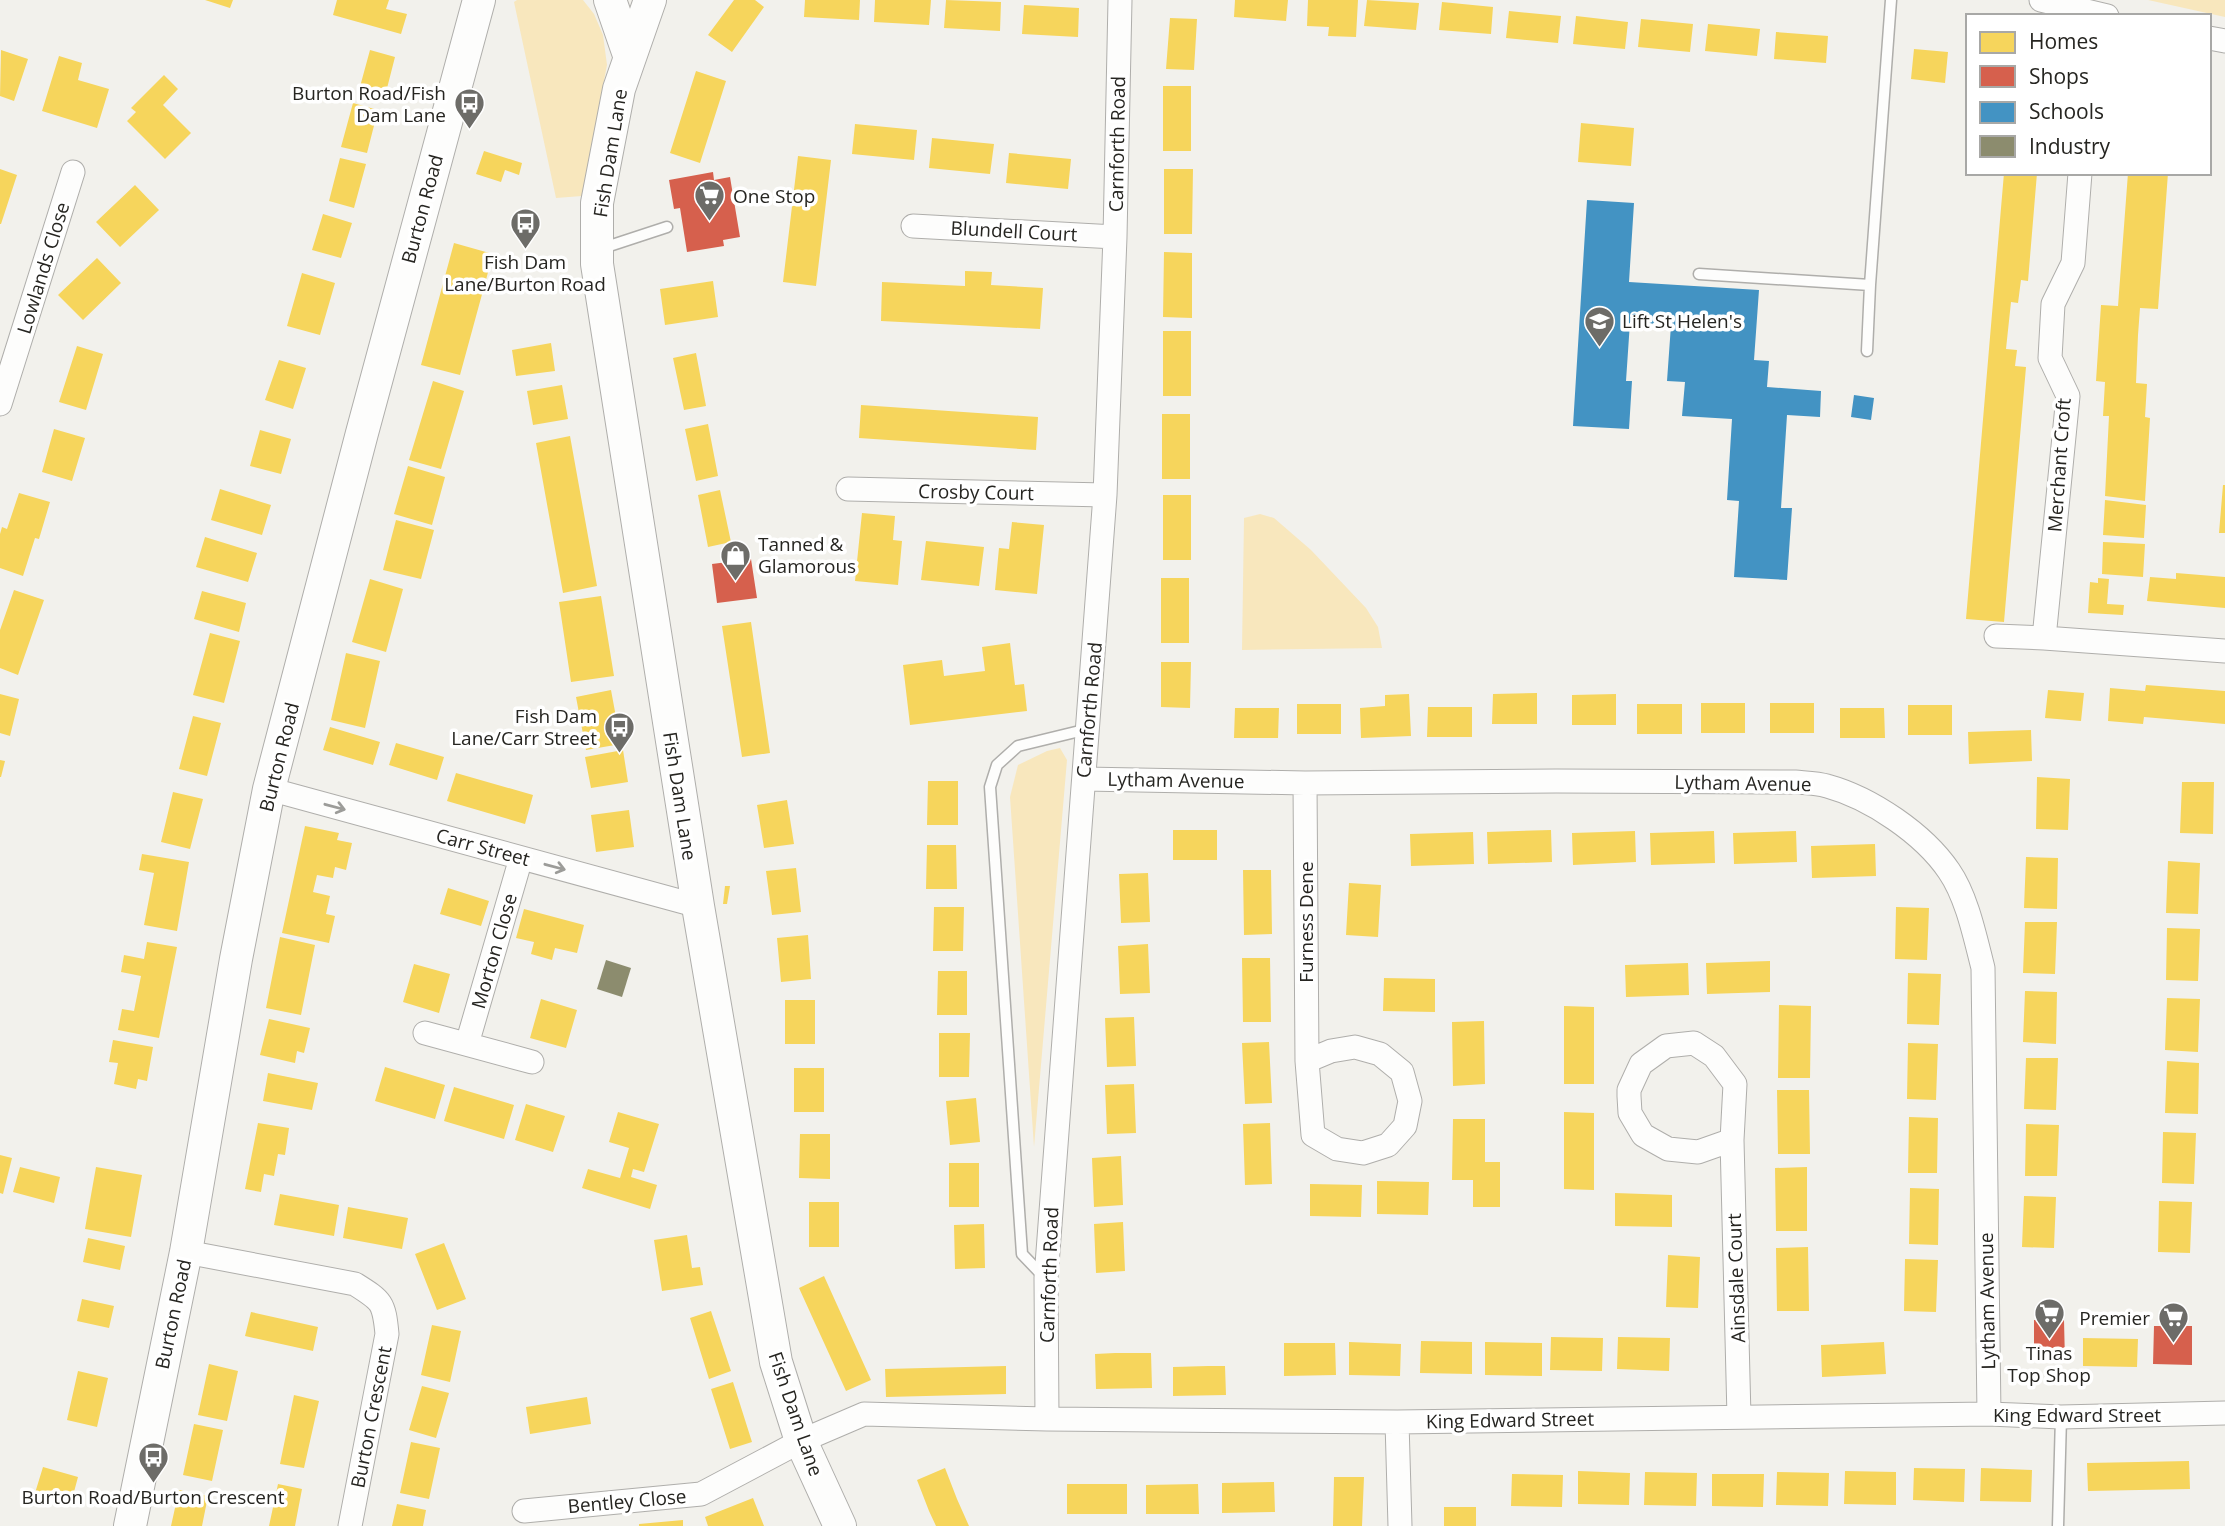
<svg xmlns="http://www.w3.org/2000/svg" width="2225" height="1526" font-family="'Open Sans',sans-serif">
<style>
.green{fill:#f8e7bd}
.homes{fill:#f6d55c}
.shops{fill:#d6604d}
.schools{fill:#4393c3}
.industry{fill:#8c8c6e}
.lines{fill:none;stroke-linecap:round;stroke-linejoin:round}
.lane-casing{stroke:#afaeab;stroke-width:13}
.street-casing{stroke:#afaeab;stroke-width:25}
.secondary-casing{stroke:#afaeab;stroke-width:34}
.lane{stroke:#fdfdfc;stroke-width:10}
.street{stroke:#fdfdfc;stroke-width:23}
.secondary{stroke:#fdfdfc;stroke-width:32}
.oneway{stroke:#9c9c99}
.labels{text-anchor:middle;stroke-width:7;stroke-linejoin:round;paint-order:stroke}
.poi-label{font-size:19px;fill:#262521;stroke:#fff;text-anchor:end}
.street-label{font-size:19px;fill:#262521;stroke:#fff}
</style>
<rect width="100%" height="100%" fill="#f2f1ec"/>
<path class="green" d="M517,0H583L594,14L603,35L607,65L582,196L556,198L514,2Z
M2148,0H2225V17Z
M1260,514L1274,518L1311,550L1366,608L1378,627L1382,648L1242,650L1244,518Z
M1060,748L1067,760L1034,1147L1010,797L1018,765L1047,751Z"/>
<path class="homes" d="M205,0H233L230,8Z
M337,0H389L386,9L407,14L401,34L333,15Z
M734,0H755L764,7L732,52L708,35Z
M805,0H860L859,20L804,17Z
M875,0H931L929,25L874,22Z
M946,0L1001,2L1000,31L944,28Z
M1235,0H1288L1286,21L1234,17Z
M1308,0H1358L1356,37L1328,36L1329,27L1307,26Z
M1367,0L1419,3L1416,30L1364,26Z
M1442,2L1493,7L1491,34L1439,30Z
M1024,5L1079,8L1078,37L1022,34Z
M1509,11L1561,16L1558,43L1506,38Z
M1576,16L1628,22L1625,49L1573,44Z
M1170,18L1197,19L1194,70L1166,69Z
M1641,19L1693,24L1690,52L1638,47Z
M1708,24L1760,29L1757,56L1705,51Z
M1776,32L1828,36L1826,63L1774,59Z
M1914,49L1948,52L1945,83L1911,79Z
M1,50L28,59L14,101L0,96Z
M370,50L395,57L384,100L358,94Z
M59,56L82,63L78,80L109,89L97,128L42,111Z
M696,71L726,81L700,163L670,153Z
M164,75L178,89L163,105L191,133L165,159L127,121L136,112L131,108Z
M1163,86H1191V151H1163Z
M353,103L378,110L367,153L341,147Z
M1581,123L1634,128L1631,166L1578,162Z
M855,124L917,130L914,160L852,154Z
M932,138L994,144L990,174L929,168Z
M484,151L522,163L519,175L505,170L501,182L476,174Z
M1009,153L1071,159L1068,189L1006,183Z
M798,156L831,160L816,286L783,282Z
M340,158L366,164L354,208L329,201Z
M0,169L17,175L1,224H0Z
M1164,169H1193L1192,234H1164Z
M2004,173H2037L2028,281L2021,280L2018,303L2011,302L2006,349L2017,350L2015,366L2026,367L2004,622L1966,619Z
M2128,173H2168L2158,309L2140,308L2138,335L2136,383L2147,384L2145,417L2150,418L2145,501L2105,496L2109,416H2103L2105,382L2096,381L2101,305L2118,306Z
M135,185L159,210L120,247L96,222Z
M323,214L352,223L341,258L312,250Z
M454,243L493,254L460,375L421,365Z
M1164,252L1192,253V318L1163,317Z
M97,258L121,283L83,320L58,295Z
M965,271L992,272L991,285L1043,288L1040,329L881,321L882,282L965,286Z
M302,273L335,283L320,335L287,326Z
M713,281L718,317L665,325L660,289Z
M1163,331H1191V396H1163Z
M551,343L555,371L516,376L512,350Z
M77,346L103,354L86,410L59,402Z
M696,353L706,406L684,410L673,358Z
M279,360L306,368L293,409L265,400Z
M433,381L464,391L441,469L409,460Z
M562,385L568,419L533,425L527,391Z
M861,405L1038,417L1036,450L859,438Z
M1162,414H1190V479H1162Z
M708,424L718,476L696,481L685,429Z
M54,429L85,438L72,481L42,472Z
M260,430L291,439L281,474L250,466Z
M570,436L597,586L563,593L536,443Z
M408,466L445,477L432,525L394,514Z
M2223,485H2225V533H2219Z
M220,489L271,505L262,535L211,520Z
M720,490L731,542L708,547L698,495Z
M19,493L50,502L39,539L35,538L23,576L0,568V534L2,527L7,529Z
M1163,495H1191V560H1163Z
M2105,500L2146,505L2144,538L2103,535Z
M862,513L895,516L893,540L902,541L898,585L855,581Z
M396,520L434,530L421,579L383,570Z
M1012,522L1044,525L1037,594L995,590L999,548L1009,549Z
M205,537L257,553L248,582L196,567Z
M926,541L984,547L979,586L921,580Z
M2103,542L2145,544L2143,577L2102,574Z
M2176,573L2225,577V608L2147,601L2150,577L2176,579Z
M1161,578H1189V643H1161Z
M2098,578L2109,579L2107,604L2124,605L2123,615L2088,613L2090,582L2098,583Z
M370,579L403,589L386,652L352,642Z
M14,590L44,600L18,675L0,668V630Z
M202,591L246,603L239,632L194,619Z
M601,596L614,676L571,682L559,602Z
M751,622L770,753L742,757L722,626Z
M210,633L240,641L224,703L193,695Z
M1010,643L1015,685L1024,684L1027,711L910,725L903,665L942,660L944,676L985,671L982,647Z
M346,653L380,661L365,728L331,720Z
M1161,662H1191L1190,708L1161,707Z
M2146,685L2225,691V724L2144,717L2143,724L2108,721L2110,688L2145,691Z
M611,690L621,744L586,750L576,697Z
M2048,690L2084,693L2081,721L2045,718Z
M1537,693V724H1492L1493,694Z
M0,694L19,699L10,736L0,733Z
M1409,694L1411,736L1361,738L1360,708L1385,706V695Z
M1616,694V725H1572V695Z
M1701,703H1745V733H1701Z
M1770,703H1814V733H1770Z
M1297,704H1341V734H1297Z
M1637,704H1682V734H1637Z
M1908,705H1952V735H1908Z
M1428,707H1472V737H1427Z
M1235,708H1279L1278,738H1234Z
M1840,708H1884L1885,738H1840Z
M193,716L221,723L207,776L179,769Z
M330,727L380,742L373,765L323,750Z
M2031,730L2032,761L1969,764L1968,732Z
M396,743L444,757L437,780L389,765Z
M623,750L628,782L591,788L585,757Z
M0,760L5,761L1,777H0Z
M456,773L533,795L525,824L447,801Z
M2037,777L2070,779L2068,830L2036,829Z
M928,781H958V825H927Z
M2182,782H2214L2213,834L2180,833Z
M173,792L203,799L190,849L161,842Z
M787,800L794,844L764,848L757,805Z
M629,810L634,847L596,852L591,815Z
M305,826L339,833L337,840L352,843L346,870L335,867L333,878L317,875L313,892L330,896L326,914L335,916L329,943L282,933Z
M1173,830H1217V860H1173Z
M1551,830L1552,862L1488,864L1487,832Z
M1635,831L1636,862L1573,865L1572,833Z
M1714,831L1715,863L1651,865L1650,833Z
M1796,831L1797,862L1734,864L1733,833Z
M1473,832L1474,864L1411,866L1410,834Z
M1875,844L1876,876L1812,878L1811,846Z
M927,845H956L957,889H926Z
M142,854L189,862L177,931L144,925L154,873L139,870Z
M2026,857L2058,858L2057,909L2024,908Z
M2168,861L2200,863L2198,914L2166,913Z
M796,868L801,912L772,915L766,871Z
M1243,870H1271L1272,934L1244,935Z
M1148,873L1150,922L1121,923L1119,874Z
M1349,883L1381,885L1378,937L1346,935Z
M725,886H730L727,904H723Z
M448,888L489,901L481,926L440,914Z
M934,907H964L963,951H933Z
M1896,907L1929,908L1927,960L1895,959Z
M524,909L584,925L577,953L555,948L552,960L531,954L534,942L516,938Z
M2025,922H2057L2055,974L2023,973Z
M2167,928L2200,929L2198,981L2166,980Z
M808,935L811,979L781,982L777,938Z
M280,937L315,945L301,1015L266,1008Z
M147,942L177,947L159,1038L118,1030L122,1009L134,1011L141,976L121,972L124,955L144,959Z
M1148,944L1150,993L1120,994L1118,946Z
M1242,958H1270L1271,1022H1243Z
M1770,961V992L1707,994L1706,963Z
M1688,963L1689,995L1626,997L1625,965Z
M414,964L450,974L439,1013L403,1002Z
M938,971H967V1015H937Z
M1908,973L1941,974L1939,1025L1907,1024Z
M1384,978L1435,979V1012L1383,1011Z
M2025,991L2057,992L2056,1044L2023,1042Z
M2167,998L2200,999L2198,1052L2165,1050Z
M541,999L577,1010L566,1048L530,1038Z
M785,1000H815V1044H785Z
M1779,1005L1811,1006L1810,1078H1778Z
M1564,1006L1594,1007V1084H1564Z
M1134,1017L1136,1066L1107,1067L1105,1018Z
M269,1019L310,1028L304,1053L297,1051L295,1063L260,1055Z
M1484,1021L1485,1084L1453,1086L1452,1022Z
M939,1033H970L969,1077H939Z
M113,1040L153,1047L147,1081L138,1079L136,1089L114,1084L118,1063L109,1062Z
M1269,1042L1272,1103L1245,1104L1242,1043Z
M1908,1043L1938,1044L1936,1100L1907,1099Z
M2026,1058H2058L2056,1110L2024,1109Z
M2167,1061L2199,1063L2198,1114L2165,1113Z
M385,1067L445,1085L435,1119L375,1101Z
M794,1068H824V1112H794Z
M268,1073L318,1083L312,1110L263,1101Z
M1134,1084L1136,1133L1107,1134L1105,1085Z
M454,1087L514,1105L504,1139L444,1121Z
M1777,1090H1809L1810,1154H1778Z
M976,1098L980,1142L950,1145L946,1101Z
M526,1104L565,1116L553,1152L515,1140Z
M618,1112L659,1124L644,1172L633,1169L631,1177L657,1185L650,1209L582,1188L588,1169L620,1178L629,1148L609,1142Z
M1564,1112L1594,1113V1190L1564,1189Z
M1909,1117L1938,1118L1937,1173H1908Z
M1453,1119H1485V1162H1500V1207H1473V1180H1452Z
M258,1123L289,1128L285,1155L278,1154L274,1176L264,1174L261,1192L245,1189Z
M1270,1123L1272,1184L1245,1185L1243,1124Z
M2026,1124L2059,1125L2057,1176H2025Z
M2163,1132L2196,1133L2194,1184L2162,1183Z
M800,1134H830V1179L799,1178Z
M0,1155L12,1158L3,1194L0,1193Z
M1121,1156L1123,1205L1094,1207L1092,1158Z
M949,1163H979V1207H949Z
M20,1167L60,1177L54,1203L13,1192Z
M96,1167L142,1175L131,1237L85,1229Z
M1807,1167V1231H1776L1775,1168Z
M1377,1181L1429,1182L1428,1215L1377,1214Z
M1310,1184L1362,1185L1361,1217L1310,1216Z
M1910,1188L1939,1189L1938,1245L1909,1244Z
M1615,1193L1672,1195V1227L1615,1226Z
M280,1194L339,1205L334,1236L274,1225Z
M2024,1196L2056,1197L2054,1248L2022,1247Z
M2159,1201L2192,1202L2190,1253L2158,1252Z
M809,1202H839V1247H809Z
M348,1207L408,1218L402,1249L343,1238Z
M1123,1222L1125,1271L1096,1273L1094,1224Z
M984,1224L985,1268L955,1269L954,1225Z
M687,1235L692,1268L700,1267L703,1285L662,1291L654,1240Z
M88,1238L125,1246L120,1270L83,1262Z
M444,1243L466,1299L437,1310L415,1254Z
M1808,1247L1809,1311H1777L1776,1248Z
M1668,1255L1700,1257L1698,1308L1666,1307Z
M1905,1259L1938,1260L1936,1312L1904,1311Z
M824,1276L871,1380L846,1391L799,1288Z
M82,1299L114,1306L109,1328L77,1321Z
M711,1311L731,1371L709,1379L690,1318Z
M251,1312L318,1327L313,1351L245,1336Z
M432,1325L461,1331L450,1382L421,1375Z
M1551,1337L1603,1338L1602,1371L1550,1370Z
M1618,1337L1670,1338L1669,1371L1617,1369Z
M2083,1338L2138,1339L2137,1367L2083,1366Z
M1421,1341L1472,1342V1374L1420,1373Z
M1349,1342L1401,1344L1400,1376L1349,1375Z
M1485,1342L1542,1343V1376L1485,1375Z
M1884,1342L1886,1374L1822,1377L1821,1345Z
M1284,1343H1335L1336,1375L1284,1376Z
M1115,1353H1151L1152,1388L1096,1389L1095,1354Z
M209,1364L238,1371L227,1421L198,1415Z
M1006,1366V1394L886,1397L885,1369Z
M1208,1366H1225L1226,1395L1173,1396V1367Z
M78,1371L108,1378L97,1427L67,1420Z
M733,1382L752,1442L730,1449L711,1389Z
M422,1386L449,1393L436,1438L409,1430Z
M294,1395L319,1401L304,1468L280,1464Z
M587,1397L591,1424L530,1434L526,1407Z
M194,1424L223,1430L212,1481L183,1475Z
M411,1442L440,1448L429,1499L400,1493Z
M2189,1461L2190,1489L2088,1491L2087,1463Z
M43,1467L78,1477L71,1503L35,1493Z
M945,1468L957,1499L969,1526H936L929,1511L917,1480Z
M1914,1468L1965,1469L1964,1502L1913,1500Z
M1981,1468L2032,1470L2031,1502L1980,1501Z
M1578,1471L1630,1473L1629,1505L1578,1504Z
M1845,1471L1896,1472V1505L1844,1504Z
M1645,1472L1697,1473L1696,1506L1644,1505Z
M1777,1472L1829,1473L1828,1506L1776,1505Z
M1512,1474L1563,1475L1562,1507L1511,1506Z
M1712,1474H1764L1763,1507L1712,1506Z
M1334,1477H1364L1362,1526H1333Z
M1274,1482L1275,1512L1222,1513V1483Z
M278,1484L302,1489L295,1526H269Z
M1067,1484H1127V1514H1067Z
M1198,1484L1199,1514H1146V1485Z
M179,1490L208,1496L202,1526H171Z
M753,1498L764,1526H708L705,1517Z
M397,1504L426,1510L423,1526H392Z
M1444,1507H1476V1526H1444Z
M683,1520V1526H639V1524Z"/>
<path class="shops" d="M713,172L714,180L730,177L740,237L723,240L724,246L687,252L680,208L674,209L669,180Z
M751,559L757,598L717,603L712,564Z
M2034,1320H2064L2065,1362H2034Z
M2154,1326H2192V1365L2153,1364Z"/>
<path class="schools" d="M1587,200L1634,203L1629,282L1759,290L1754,360L1769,361L1767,387L1821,391L1820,417L1787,415L1781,508H1792L1787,580L1734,577L1739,501L1727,500L1732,419L1682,416L1685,382L1667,381L1671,325L1630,322L1626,381H1632L1629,429L1573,426Z
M1854,395L1874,398L1871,420L1851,417Z"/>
<path class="industry" d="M606,960L631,968L622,997L597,989Z"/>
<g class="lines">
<defs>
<path id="lane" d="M600,249L667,227
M1699,274L1870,285L1891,0
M1867,351L1870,285
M1044,1277L1022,1254L990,787L997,765L1018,746L1088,729
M2058,1526L2061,1417"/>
<path id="street" d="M2041,0L2107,16
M2209,38L2225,41
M2080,173L2073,263L2053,304L2050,358L2068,396L2044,638L2225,651
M913,226L1115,237
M0,404L73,172
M848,489L1105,495
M1996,636L2044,638
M1084,779L1305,783L1556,781L1795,782C1806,783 1817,783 1827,786C1871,798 1924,834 1949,871C1967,897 1975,937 1983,968L1989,1414
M1305,783L1307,1061L1313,1135L1337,1149L1363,1153L1388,1145L1405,1126L1410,1101L1402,1072L1380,1054L1355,1047L1331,1051L1307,1061
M269,789L698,906
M425,1033L532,1062
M467,1044L521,858
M1732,1140L1698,1152L1668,1149L1643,1135L1630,1113L1629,1096V1090L1641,1064L1666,1046L1694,1043L1714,1056L1735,1084L1732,1140L1739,1417
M186,1252L355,1284C382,1301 384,1302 387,1334L350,1526
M1047,1419L1046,1278L1105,495L1115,237L1120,0
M1397,1422L1400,1526
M524,1511L701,1494L801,1441L864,1414L1047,1419L1397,1422L1989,1414L2061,1417L2225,1413"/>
<path id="secondary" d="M610,0L629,55
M650,0L619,89L597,203V264L698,906L776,1362L801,1441L840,1526
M130,1526L186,1252L236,959L269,789L362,433L479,0"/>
</defs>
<use href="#lane" class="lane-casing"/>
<use href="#street" class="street-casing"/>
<use href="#secondary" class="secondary-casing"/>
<use href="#lane" class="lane"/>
<use href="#street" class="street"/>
<use href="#secondary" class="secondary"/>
</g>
<defs><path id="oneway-shaft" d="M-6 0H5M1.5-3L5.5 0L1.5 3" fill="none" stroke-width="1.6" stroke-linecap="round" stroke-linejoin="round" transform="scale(1.75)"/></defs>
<g class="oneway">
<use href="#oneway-shaft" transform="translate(335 807) rotate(15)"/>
<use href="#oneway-shaft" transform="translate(555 867) rotate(15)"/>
</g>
<defs>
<symbol id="bus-pin" viewBox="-11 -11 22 30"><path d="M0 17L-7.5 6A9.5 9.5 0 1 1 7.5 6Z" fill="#6d6c68" stroke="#fff"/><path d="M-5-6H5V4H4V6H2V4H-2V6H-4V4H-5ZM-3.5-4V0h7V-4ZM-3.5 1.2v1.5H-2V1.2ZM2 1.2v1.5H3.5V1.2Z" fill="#fff"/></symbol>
<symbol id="supermarket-pin" viewBox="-11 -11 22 30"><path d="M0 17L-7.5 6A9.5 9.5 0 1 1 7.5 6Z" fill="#6d6c68" stroke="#fff"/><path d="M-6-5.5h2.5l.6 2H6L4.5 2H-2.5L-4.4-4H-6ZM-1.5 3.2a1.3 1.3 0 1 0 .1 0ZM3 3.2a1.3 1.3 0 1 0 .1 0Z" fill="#fff"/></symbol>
<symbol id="school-pin" viewBox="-11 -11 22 30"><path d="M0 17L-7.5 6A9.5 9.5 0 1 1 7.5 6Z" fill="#6d6c68" stroke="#fff"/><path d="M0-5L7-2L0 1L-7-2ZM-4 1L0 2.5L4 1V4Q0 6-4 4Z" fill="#fff"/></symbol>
<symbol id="shop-pin" viewBox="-11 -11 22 30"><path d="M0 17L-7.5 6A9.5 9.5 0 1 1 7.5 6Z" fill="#6d6c68" stroke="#fff"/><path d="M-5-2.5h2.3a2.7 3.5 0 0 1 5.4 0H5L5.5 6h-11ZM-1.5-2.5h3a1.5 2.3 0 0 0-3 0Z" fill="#fff"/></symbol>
</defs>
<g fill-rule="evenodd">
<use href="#bus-pin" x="452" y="86" width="35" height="47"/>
<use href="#supermarket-pin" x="692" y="178" width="35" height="47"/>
<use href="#bus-pin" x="508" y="206" width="35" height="47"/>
<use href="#school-pin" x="1582" y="304" width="35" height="47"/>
<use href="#shop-pin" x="718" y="538" width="35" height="47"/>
<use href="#bus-pin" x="602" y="710" width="35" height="47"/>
<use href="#supermarket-pin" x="2032" y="1296" width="35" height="47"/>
<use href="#supermarket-pin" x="2156" y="1300" width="35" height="47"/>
<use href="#bus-pin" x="136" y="1440" width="35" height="47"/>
</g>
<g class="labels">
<g class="poi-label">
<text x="446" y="100">Burton Road/Fish<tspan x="446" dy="22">Dam Lane</tspan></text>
<text x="733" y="203" text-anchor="start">One Stop</text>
<text x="525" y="269" text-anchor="middle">Fish Dam<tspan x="525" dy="22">Lane/Burton Road</tspan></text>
<text x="1622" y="328" text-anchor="start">Lift St Helen's</text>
<text x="758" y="551" text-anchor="start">Tanned &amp;<tspan x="758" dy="22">Glamorous</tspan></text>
<text x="597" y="723">Fish Dam<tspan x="597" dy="22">Lane/Carr Street</tspan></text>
<text x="2150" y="1325">Premier</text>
<text x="2049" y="1360" text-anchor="middle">Tinas<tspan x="2049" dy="22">Top Shop</tspan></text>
<text x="153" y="1504" text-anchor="middle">Burton Road/Burton Crescent</text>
</g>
<g class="street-label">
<text transform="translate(1117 144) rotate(-89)" y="7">Carnforth Road</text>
<text transform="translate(610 153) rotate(-81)" y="7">Fish Dam Lane</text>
<text transform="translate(422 209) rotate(-75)" y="7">Burton Road</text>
<text transform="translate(1014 231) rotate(3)" y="7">Blundell Court</text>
<text transform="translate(43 268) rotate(-73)" y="7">Lowlands Close</text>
<text transform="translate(2059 465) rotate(-86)" y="7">Merchant Croft</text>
<text transform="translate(976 492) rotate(1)" y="7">Crosby Court</text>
<text transform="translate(1089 710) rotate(-85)" y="7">Carnforth Road</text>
<text transform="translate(279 757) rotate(-76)" y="7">Burton Road</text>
<text transform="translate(1176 780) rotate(1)" y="7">Lytham Avenue</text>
<text transform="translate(1743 783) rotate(1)" y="7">Lytham Avenue</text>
<text transform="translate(680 796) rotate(81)" y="7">Fish Dam Lane</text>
<text transform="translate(483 847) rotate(15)" y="7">Carr Street</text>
<text transform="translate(1306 922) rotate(-90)" y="7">Furness Dene</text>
<text transform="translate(494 951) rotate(-74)" y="7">Morton Close</text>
<text transform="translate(1049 1275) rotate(-88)" y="7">Carnforth Road</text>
<text transform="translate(1736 1278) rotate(-92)" y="7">Ainsdale Court</text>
<text transform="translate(1987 1301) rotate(-91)" y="7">Lytham Avenue</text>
<text transform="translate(173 1314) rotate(-78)" y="7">Burton Road</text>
<text transform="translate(796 1414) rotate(71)" y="7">Fish Dam Lane</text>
<text x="2077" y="1422">King Edward Street</text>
<text transform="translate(371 1417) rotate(-79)" y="7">Burton Crescent</text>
<text transform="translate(1510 1420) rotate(-1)" y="7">King Edward Street</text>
<text transform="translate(627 1501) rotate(-5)" y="7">Bentley Close</text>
</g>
</g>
<rect x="1966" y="14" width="245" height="161" fill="#ffffff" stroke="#a8a8a6" stroke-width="2"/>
<rect x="1980" y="32" width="35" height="21" fill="#f6d55c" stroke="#a8a8a6" stroke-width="2"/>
<text x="2029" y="49" font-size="21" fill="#262521">Homes</text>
<rect x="1980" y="66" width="35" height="21" fill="#d6604d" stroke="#a8a8a6" stroke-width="2"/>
<text x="2029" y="84" font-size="21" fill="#262521">Shops</text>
<rect x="1980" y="102" width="35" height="21" fill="#4393c3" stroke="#a8a8a6" stroke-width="2"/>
<text x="2029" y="119" font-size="21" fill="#262521">Schools</text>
<rect x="1980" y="136" width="35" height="21" fill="#8c8c6e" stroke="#a8a8a6" stroke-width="2"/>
<text x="2029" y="154" font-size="21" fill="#262521">Industry</text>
</svg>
